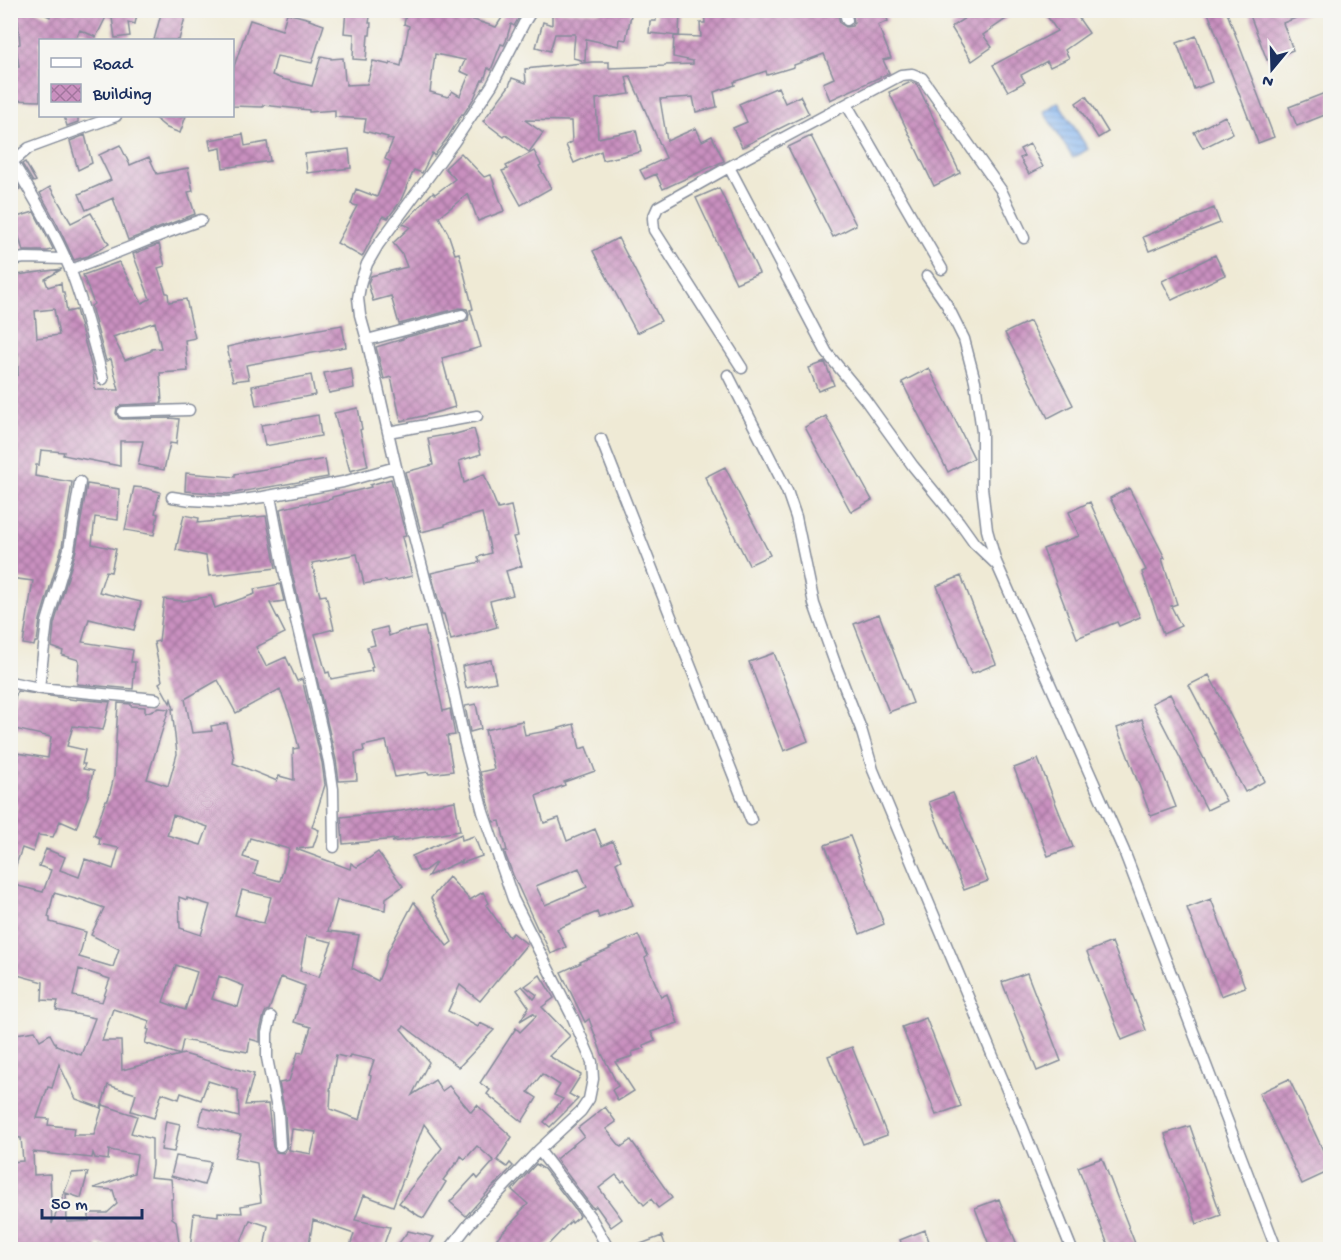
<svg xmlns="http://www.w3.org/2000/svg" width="1341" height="1260" font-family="'Gochi Hand',sans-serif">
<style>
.water{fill:url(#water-rules);stroke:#5072a8;stroke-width:1.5}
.building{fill:url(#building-cross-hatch);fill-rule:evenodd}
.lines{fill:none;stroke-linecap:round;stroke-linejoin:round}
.street-casing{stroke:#858c9a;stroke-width:13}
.street{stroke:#fff;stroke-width:10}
</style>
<defs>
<pattern id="water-rules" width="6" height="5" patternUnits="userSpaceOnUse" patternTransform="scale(1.5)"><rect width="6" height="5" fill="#86b6f1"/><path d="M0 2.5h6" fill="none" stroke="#6d94c6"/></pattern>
<pattern id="building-cross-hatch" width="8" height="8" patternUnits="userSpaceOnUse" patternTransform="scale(1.5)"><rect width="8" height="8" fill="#c990bf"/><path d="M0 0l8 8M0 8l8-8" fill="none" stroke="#a2769e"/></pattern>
</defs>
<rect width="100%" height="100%" fill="#f6f6f2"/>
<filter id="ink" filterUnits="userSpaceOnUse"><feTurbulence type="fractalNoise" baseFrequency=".0167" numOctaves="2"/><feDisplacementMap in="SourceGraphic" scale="12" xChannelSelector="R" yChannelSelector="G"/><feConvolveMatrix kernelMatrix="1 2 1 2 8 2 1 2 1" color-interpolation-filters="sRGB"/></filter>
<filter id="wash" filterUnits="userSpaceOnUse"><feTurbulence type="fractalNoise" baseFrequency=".008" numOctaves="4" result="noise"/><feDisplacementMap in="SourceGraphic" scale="24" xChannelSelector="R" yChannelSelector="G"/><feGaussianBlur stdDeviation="1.35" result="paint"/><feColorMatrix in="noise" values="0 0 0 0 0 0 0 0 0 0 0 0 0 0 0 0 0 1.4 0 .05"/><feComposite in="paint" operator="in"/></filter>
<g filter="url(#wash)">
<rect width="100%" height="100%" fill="#efead5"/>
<path class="water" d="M1058,102L1088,149L1073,158L1044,112Z"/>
<g id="blocks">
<path class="building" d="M12,10H35L50,17L52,10H138L135,24L128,22L130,36L115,38L112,18L106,17L96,37L80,30L75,40H40V101L11,100L10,68L19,67L16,45L20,44L18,21L11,20Z
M162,10H187L179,40H154Z
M346,10H371L369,23H371L370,35H368L366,60L353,59L354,34L344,33Z
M407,10H458V13L467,14V18L496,27L507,10H523L514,26L511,24L506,41L504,45L501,44L491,70L488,68L484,80H482L474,98L463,115L462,114L448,137L434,156L432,153L422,173L414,170L400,202L388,218L383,216L362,257L337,243L357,206L351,204L356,189L377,197L391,162L385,159L393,140L387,139L388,137L364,131L366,119L335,117V110L309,112V110L263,105V107L232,106V72L250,20L282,30L287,13L310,19L309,20L324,25L312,63L277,56L272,75L282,79L312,86L321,56L331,58V59L343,58L345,80L346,81V85L367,84L373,61L390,65L391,63L401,66L409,26L404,24ZM435,54L465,60L460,71L469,75L460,96L452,91L448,97L430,92Z
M602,10H632L626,40L620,39L619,46L586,39L585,61L573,58L575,34H555L550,51L536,47L543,22L552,25V11L602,12Z
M656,10H680L679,36L649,33L650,21H656Z
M704,10H837L840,23L846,27L852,26L854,22L852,10H884L888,21L878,25L891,58L883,60L889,73L830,100L823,83L834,78L824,54L794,65V67L767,75L766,71L734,82L735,85L714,92L717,107L696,112L693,97L660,99L667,141L696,128L702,141L712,136L724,161L663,189L656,174L645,179L640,170L666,158L630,76L626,77L630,94L596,99L598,138L636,130L641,152L603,160L601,151L574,163L566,145L572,142L571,121L525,120L543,133L529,152L506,135L504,137L483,121L509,86L512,78L526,83L525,69L592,62H609V68L665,66V65L693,64V61L673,57L674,36L701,37L700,23H705Z
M965,10H1019L983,35L992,47L972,61L951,27L968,16Z
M1043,10H1073L1089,33L1065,50L1069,58L1050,67L1047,61L1021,75L1025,82L1008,91L993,65L1057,31Z
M1207,10H1226L1274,137L1258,143Z
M1248,10H1314V11L1283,23L1293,50L1267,60Z
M1196,36L1212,82L1194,89L1177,43Z
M911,82L917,84L960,173L934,186L889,92Z
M778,87L785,103L800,96L809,114L742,147L733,128L747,122L739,104Z
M1330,91V113L1297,126L1289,107Z
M1086,96L1108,132L1098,138L1076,103Z
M64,116H78V122L67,126Z
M152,116H186L180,133L167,128Z
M1225,116L1233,133L1203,148L1194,132Z
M243,134L245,146L267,142L270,161L223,168L221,148L211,150L209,140Z
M85,135L92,163L78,170L70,141Z
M811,136L856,225L833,237L788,147Z
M1030,144L1043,167L1029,174L1020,158L1024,156L1020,149Z
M120,145L130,165L149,157L157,174L188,168L193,191L188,192L195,214L128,240L113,198L86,210L79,194L111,180L99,155Z
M349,149L351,168L307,173L305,154Z
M534,151L541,165L539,166L551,188L521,205L502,171L508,169L506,166Z
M461,153L484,177L491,175L504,211L478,221L468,194L439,217L448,233L455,254L459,253L473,309L470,310L481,347L442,358L455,407L427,415L401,421L391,377L384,379L376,347L403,339V338L464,322L468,320L469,314L467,309L460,308L399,324L391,296L373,301L368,283L371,276L407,267L402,254L393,243L410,227L403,224L433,192L435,194L455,179L445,168Z
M25,162L36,181L33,182L22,164Z
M10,173L20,189L10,193Z
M50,187L71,223L91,213L109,244L88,256L74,260L57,224L40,193Z
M719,188L759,273L736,283L696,198Z
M1214,208L1220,223L1149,251L1143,237Z
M34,212L44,231L53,249L48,251H23L18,234L10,236V219Z
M618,238L661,321L637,333L593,251Z
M159,244L165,266L158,268L166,293H168L169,302L186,299L195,338L185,340L188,371L160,373L162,403L122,405L117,408L116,413L119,418L123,419L170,418L179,419L176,444L170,443L164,470L138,465L143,441H120V466L63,455L64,452L41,450L39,465H36L35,476L72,482L62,547L40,620L37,642H35L34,646L23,644L33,581L10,578V376L18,375V354L10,353V276L62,269L45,279L48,287L61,283L62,292H64L67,312L76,310L93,372L95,390H119L111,359L106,361L91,306L94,304L83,275L119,262L142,303L150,299L133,254ZM54,309L59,335L37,338L35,311ZM155,322L161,348L151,349V351L125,360L113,337Z
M1215,255L1225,275L1172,300L1162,281Z
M1030,321L1073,405L1048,418L1005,333Z
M342,325L346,347L246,365L249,379L233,381L228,361H230L227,347L245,343V342Z
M825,362L834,385L818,391L809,368Z
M351,368L354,388L329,393L324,373Z
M929,368L974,458L948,472L902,382Z
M311,375L315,395L256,406L252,386Z
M358,408L362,429L360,430L368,466L350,471L334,413Z
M318,415L321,436L265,446L261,425Z
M826,416L872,500L851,512L805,427Z
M474,429L481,454L459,461L464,483L484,474L498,509L511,506L518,536L513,537L522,566L506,571L513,595L490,601L497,627L451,640L444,614H442L431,573L480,562L478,557L491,553L482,513L445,524V526L421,532L405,472L433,465L428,438L452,434V435Z
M325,459L328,477L228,494L185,491L186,473L235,477V474Z
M725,467L770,555L749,565L705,477Z
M391,479L406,536L402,537L412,576L387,582L386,580L364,584L357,554L312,563L320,596L326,595L334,629L315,634L326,673L329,672L331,679L372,671L371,668L373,667L367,647L375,645L371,631L387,627L389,636L405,630L406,631L425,627L443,711L450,709L455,735L447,736L453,771L429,774L428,772L395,777L386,741L363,746L364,751L355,753L357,780L339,781L336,760L292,573L280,509L309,502V504L332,499V497L371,487L370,485Z
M87,484L119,489L118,520L95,517L92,544L116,549L111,572L106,571L99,592L141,602L134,630L89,619L82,642L133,650L131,662H135L133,689L77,684L79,660L62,655L63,651L52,647L54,624L76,550Z
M134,487L145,488L160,492L155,513L158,514L154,535L125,530Z
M1129,488L1165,558L1162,559L1177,604L1171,606L1181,626L1163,634L1142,572L1146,570L1110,498Z
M1090,502L1140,617L1119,626L1117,622L1077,638L1043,549L1079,536L1069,512Z
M184,515L199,518L198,523L266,516L276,568L209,576L206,556L176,550Z
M961,576L996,664L971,674L937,586Z
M280,584L284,601L270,603L285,633L256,647L266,666L286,657L297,681L302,679L322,763L325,785L312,827L319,830L313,847L296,849L350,869L351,863L357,867L378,852L403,886L386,898L385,910L337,900L328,931L359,935L352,968L378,981L384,966L387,953L414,902L447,946L452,942L431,898L449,877L470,900L483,892L489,903L486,905L509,937L513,933L527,944L480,1001L460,985L448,1011L478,1027L480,1023L494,1030L459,1067L404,1026L401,1029L429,1062L412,1095L435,1080L442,1091L449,1086L471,1112L477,1105L512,1137L497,1160L507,1167L510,1163L513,1166L495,1185V1184L466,1216L450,1202L475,1175L478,1179L494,1161L477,1146L465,1159L461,1156L457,1164L456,1163L443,1180L446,1182L424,1218L419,1216L399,1203L442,1148L424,1124L393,1206L364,1195L355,1220L390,1227L382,1250H361L350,1246L354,1234L313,1220L308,1250H266L265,1243L268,1226L250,1220L240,1244L239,1243L236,1250H190L194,1213L218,1216V1212L242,1213L241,1206L261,1202L257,1163L234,1158L241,1135L199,1125L203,1108L239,1117L238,1090L208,1081L201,1100L181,1093L179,1099L162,1093L154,1118L131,1111L136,1094L108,1085L101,1108L76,1099L59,1064L52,1088L48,1087L37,1118L49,1119L48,1125L74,1128L73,1135H94L103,1105L137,1116L131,1133L152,1139V1165L150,1177L171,1179L173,1199H171L172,1218L176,1221L180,1250H116L98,1244L97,1250H10V1162L23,1161L21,1138L10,1137V1035L35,1031L40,1040L50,1034L56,1045L81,1055L95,1018L56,1010L58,1001L42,1000L43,982L10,973V884L43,892L51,870L39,866L46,849L65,857L60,870L79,877L85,859L113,869L119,848L99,844L100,838L94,835L106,800H108L114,777L118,703L131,704V706L145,707V713L159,708L169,709L147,779L168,786L177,754L172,709H174L171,699L170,703L159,683L162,681L154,642L159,641L164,599L183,601L211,596L215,608L255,594L254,589ZM218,680L236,713L280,689L291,718L299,748L293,749L294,780L279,776L277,781L233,763L234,759L227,723L211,726L212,731L192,733L185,699ZM173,815L208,827L201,845L167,835ZM250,838L289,849L280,881L254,874L258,862L243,857ZM242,890L271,897L264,923L258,922L235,915ZM54,893L79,900L80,899L104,908L91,935L119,949L113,967L79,957L86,932L50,922V918L48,917ZM179,897L187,900V898L210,905L201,935L180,928ZM306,936L332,942L319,977L300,971ZM176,965L197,972L185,1010L163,1002ZM79,969L110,979L102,1002L73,996ZM219,976L244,986L238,1007L212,999ZM281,977L305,986L294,1022L311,1027L303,1053L298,1052L289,1081L279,1083L285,1113L287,1146L286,1150L284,1153L276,1152L273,1147L268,1104L245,1105L254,1074L184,1054L122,1070L121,1041H102L113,1009L150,1021L147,1029L149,1030L145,1043L180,1055L183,1040L248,1052L250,1039L260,1042V1031L264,1015L266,1011L269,1010ZM336,1055L349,1058L350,1055L374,1060L369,1075L371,1076L360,1120L330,1109L331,1090H330ZM292,1129L316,1132L311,1154L289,1150ZM109,1150L137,1155L134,1173L94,1188L113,1190L117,1204L107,1213H89V1221L67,1222L66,1193L81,1198L88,1172L72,1173L52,1224L50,1174L34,1175L33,1152L92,1158L93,1153L95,1158L108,1160Z
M879,614L913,703L889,712L854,624Z
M774,653L808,741L784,751L749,662Z
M491,660L496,682L466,688L462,666Z
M1209,675L1265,781L1245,792L1189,685Z
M17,691L76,700V699L110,702L103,730L73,726L67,746L85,750L82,764H85L83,769L93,771L88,796L76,828L60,821L53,837L38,835L33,852L22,848L12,876H10V831L17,807L10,799V752L48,758L51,737L10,728V706H13Z
M1170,694L1226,801L1207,810L1152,703Z
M476,704L481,729L470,732L465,706Z
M1142,719L1176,807L1151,816L1117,728Z
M522,721L525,735L553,730L574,724L580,749L586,747L595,771L564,782L565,785L536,796L544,823L559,818L567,841L595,829L602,846L613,841L621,860L616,863L633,905L599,918L597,912L557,929L566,947L551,954L539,929L538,930L513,875L504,851H507L500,821L494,822L480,772L494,769L485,730ZM579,868L587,887L545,905L536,886Z
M1038,759L1073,847L1048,856L1014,768Z
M953,793L988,881L964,890L929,802Z
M455,801L460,831L392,842L396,839L343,844L341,817L401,811Z
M461,834L462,840L474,836L482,856L460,864L463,860L428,876L436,862L424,871H419L412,856Z
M850,836L884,924L860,934L825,845Z
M1211,899L1245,987L1221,996L1187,908Z
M638,935L648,956L645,958L661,997L667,994L678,1023L651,1032L655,1040L643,1045L645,1048L632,1052L633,1056L615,1062L634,1091L618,1101L612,1090L618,1086L602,1054L589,1019L585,1022L561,972L581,963L580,962L610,949L609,948Z
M1112,942L1146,1030L1122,1040L1087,952Z
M1027,973L1061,1061L1037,1071L1002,982Z
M540,975L554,998L542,1007L570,1036L549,1056L581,1075L569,1094L578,1099L550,1127L544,1122L563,1099L554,1095L560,1085L542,1074L528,1092L537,1098L522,1122L487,1094L490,1090L480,1083L516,1028L520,1032L536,1016L533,1013L520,1021L529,1007L517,990L522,986L534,999L537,995L525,986Z
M926,1018L961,1106L936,1115L902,1027Z
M852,1047L887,1135L863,1144L828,1056Z
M1289,1079L1330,1165V1171L1302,1184L1259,1093Z
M605,1107L616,1122L606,1129L621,1147L631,1140L672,1198L658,1208L651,1199L644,1205L624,1180L622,1182L616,1175L599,1188L622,1219L611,1227L596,1206L594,1208L591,1206L556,1159L584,1136L578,1128Z
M166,1121L180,1124L174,1152L161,1150Z
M1190,1126L1221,1215L1197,1224L1165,1134Z
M176,1156L211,1162L204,1185L171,1176Z
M1102,1158L1136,1246L1127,1250H1110L1078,1167Z
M536,1164L544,1169L580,1216L572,1223L571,1221L543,1250H493L499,1241L497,1238L520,1214L519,1213L528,1204L512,1190Z
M999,1199L1019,1250H991L975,1208Z
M925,1230L932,1250H904L900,1240Z
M408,1231L434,1237L426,1250H394Z
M662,1236L667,1250H630V1248Z"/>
</g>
</g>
<g filter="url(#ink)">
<use href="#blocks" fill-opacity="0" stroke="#858c9a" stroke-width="1.5"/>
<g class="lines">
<defs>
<path id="street" d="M844,10L847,20
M847,105L942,269
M13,163C34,197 54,231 70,269C84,304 93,342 103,379
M10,164L29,148L116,116
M729,167L827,353L864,398L913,466L959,522L974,543L997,565
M10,260L25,258L65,259
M70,270C114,255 157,235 201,220
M927,276L947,305L964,339L975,381L982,432V487L987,530L996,562L1124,851L1276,1248
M367,340L462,315
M742,368L654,230L653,218L658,207L729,167L901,75L912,74L922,78L1001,190L1024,238
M728,375L787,491L796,517L814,604L835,663L861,729L873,770L1023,1128L1072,1250
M123,412L189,410
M388,432L477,416
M601,439L751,820
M270,496L285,575L308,670L329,762L333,789L334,847
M172,497L191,500L228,502L263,497L343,482L396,467
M10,682L39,688L156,699
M39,688L47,622L69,549L80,482
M271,1017L267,1033V1058L278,1114L280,1146
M539,1150L591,1218L609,1250
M449,1250L469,1224L539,1150L581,1111L589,1099L593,1079L592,1062L573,1018L513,899L483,812L465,743L450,675L396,467L367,340L360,315L358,298L361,281L367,264L378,245L454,142L492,85L524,23L532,10"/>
</defs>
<use href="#street" class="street-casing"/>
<use href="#street" class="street"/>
</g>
</g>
<rect width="1341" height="1260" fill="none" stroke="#f6f6f2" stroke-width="36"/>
<rect x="39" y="39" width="195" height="78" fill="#f6f6f2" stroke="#9ea6b7" stroke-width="1.5"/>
<rect x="51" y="58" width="30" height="9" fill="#ffffff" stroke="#9ea6b7" stroke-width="1.5"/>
<text x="93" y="69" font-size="18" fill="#1b2f5e">Road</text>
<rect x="51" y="84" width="30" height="18" fill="url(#building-cross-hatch)" stroke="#9ea6b7" stroke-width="1.5"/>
<text x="93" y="99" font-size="18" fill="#1b2f5e">Building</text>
<g transform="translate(1272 69) rotate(199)" stroke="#f6f6f2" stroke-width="4.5" paint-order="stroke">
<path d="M0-4.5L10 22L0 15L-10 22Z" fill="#1b2f5e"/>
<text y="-9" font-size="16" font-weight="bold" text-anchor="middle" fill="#1b2f5e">N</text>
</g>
<path d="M42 1209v9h100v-9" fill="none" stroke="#1b2f5e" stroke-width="3"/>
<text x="51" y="1209" font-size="18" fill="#1b2f5e" stroke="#f6f6f2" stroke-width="4.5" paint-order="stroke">50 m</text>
</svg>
